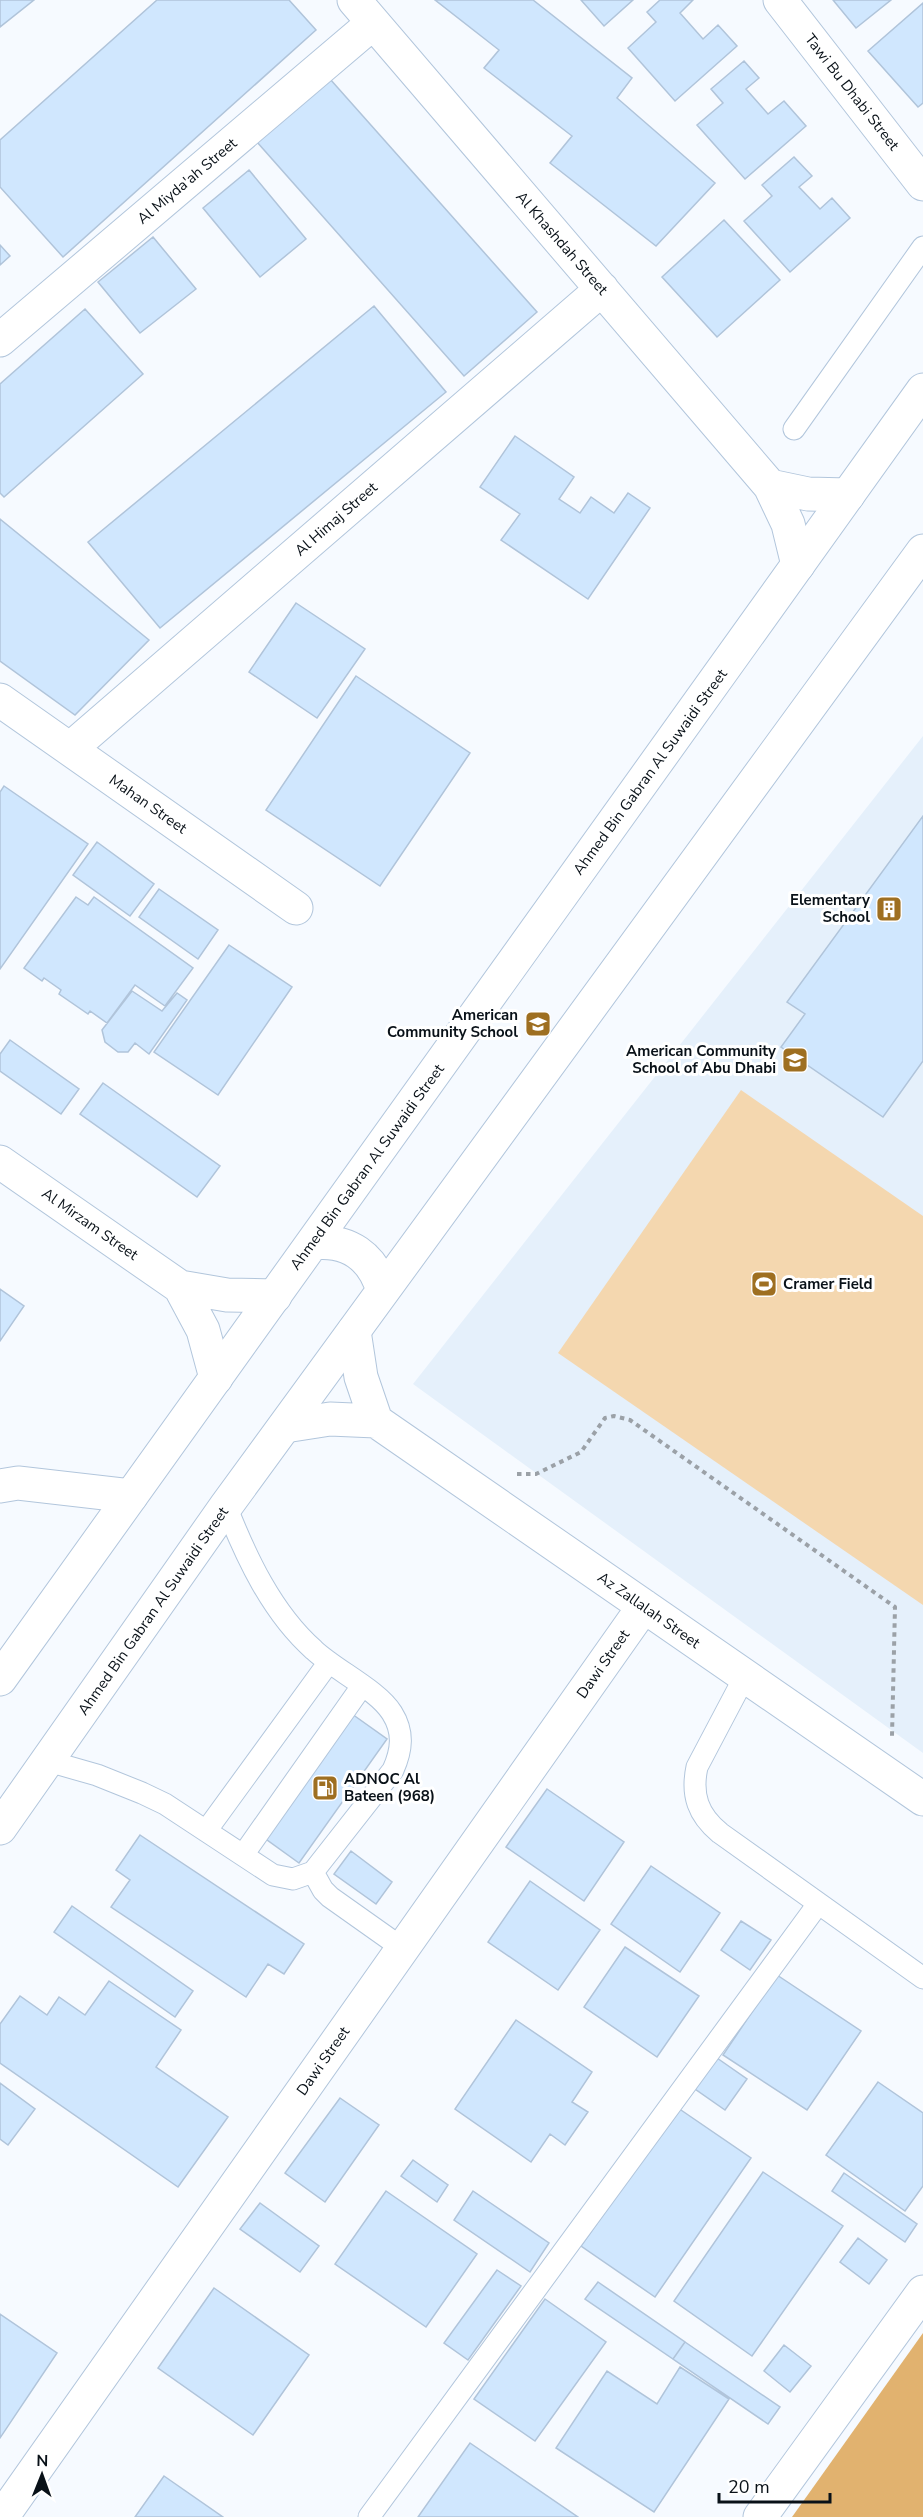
<svg xmlns="http://www.w3.org/2000/svg" width="923" height="2517" font-family="'Nunito Sans',sans-serif">
<style>
.built{fill:#e5f0fb}
.green{fill:#f4d7af}
.forest{fill:#e1b26f}
.building{fill:#d0e7fe;stroke:#b0c4da;stroke-width:1.5}
.lines{fill:none;stroke-linecap:round;stroke-linejoin:round}
.service-casing{stroke:#b2c6dc;stroke-width:23}
.minor-casing{stroke:#b2c6dc;stroke-width:35}
.tertiary-casing{stroke:#b2c6dc;stroke-width:35}
.path{stroke:#9ba1a7;stroke-width:4;stroke-dasharray:4.5 4.5;stroke-linecap:butt}
.service{stroke:#fff;stroke-width:21}
.minor{stroke:#fff;stroke-width:33}
.tertiary{stroke:#fff;stroke-width:33}
.labels{text-anchor:middle;stroke-width:6;stroke-linejoin:round;paint-order:stroke}
.street-label{font-size:15px;fill:#091118;stroke:#fff}
.poi-label{font-size:15px;font-weight:bold;fill:#091118;stroke:#fff;text-anchor:end}
</style>
<rect width="100%" height="100%" fill="#f6faff"/>
<path class="built" d="M923,736V1753L413,1384Z"/>
<path class="green" d="M741,1090L923,1216V1605L558,1353Z"/>
<path class="forest" d="M923,2333V2517H792Z"/>
<path class="building" d="M0,0H34L0,27Z
M157,0H289L316,30L63,257L0,187V140Z
M435,0H533L632,78L617,98L715,183L656,246L550,163L572,136L484,68L499,50Z
M581,0H633L604,26Z
M660,0H693L680,13L703,39L718,25L737,46L675,101L628,48L656,22L647,12Z
M833,0H891L856,28Z
M923,3V103L918,107L868,51Z
M744,61L759,78L746,89L768,114L784,101L806,126L745,179L697,125L723,103L711,89Z
M330,79L537,312L464,376L257,142Z
M794,157L812,176L799,187L820,209L832,198L850,218L790,272L744,221L772,196L762,185Z
M249,170L306,239L260,277L203,208Z
M724,220L780,280L717,337L662,277Z
M153,237L196,289L140,333L98,282Z
M0,245L10,256L0,265Z
M374,306L446,392L160,628L88,542Z
M85,309L143,374L4,497L0,493V384Z
M515,436L574,477L559,499L580,513L591,497L614,513L628,493L650,508L588,599L501,540L520,514L480,487Z
M0,519L149,640L75,715L0,661Z
M296,603L365,649L317,718L249,672Z
M356,676L470,753L380,886L266,810Z
M4,786L88,844L0,969V792Z
M923,816V1061L883,1117L781,1047L805,1014L787,1002Z
M97,842L154,884L130,916L73,875Z
M159,889L218,930L198,959L139,917Z
M76,897L88,905L94,897L193,968L165,1006L135,985L107,1023L90,1011L88,1014L59,994L61,990L44,978L42,981L24,968Z
M229,945L292,987L218,1095L154,1052Z
M132,991L162,1011L177,993L187,1000L149,1054L135,1043L128,1052H118L105,1042L102,1030Z
M10,1040L79,1089L61,1114L0,1071V1054Z
M103,1083L220,1166L197,1197L80,1114Z
M0,1289L24,1306L0,1341Z
M352,1714L387,1739L299,1863L263,1837Z
M547,1789L624,1842L584,1901L506,1847Z
M140,1835L304,1944L284,1974L268,1964L246,1997L111,1907L130,1880L116,1870Z
M351,1851L392,1882L376,1904L334,1874Z
M651,1866L720,1913L680,1972L611,1924Z
M530,1881L600,1930L558,1990L488,1942Z
M72,1906L193,1991L175,2017L54,1932Z
M741,1921L771,1940L750,1970L721,1950Z
M625,1947L699,1996L657,2057L584,2007Z
M777,1975L861,2031L807,2110L723,2055Z
M109,1981L181,2030L156,2067L228,2117L178,2187L0,2063V2024L20,1996L47,2015L59,1997L85,2015Z
M516,2020L592,2072L572,2102L588,2112L565,2145L550,2134L531,2162L455,2109Z
M717,2058L747,2079L725,2110L695,2089Z
M878,2082L923,2113V2186L905,2211L826,2155Z
M0,2083L35,2109L8,2145L0,2139Z
M340,2098L379,2125L325,2202L285,2173Z
M678,2108L751,2158L655,2297L581,2246Z
M413,2160L448,2185L437,2202L401,2176Z
M763,2172L843,2226L752,2356L674,2301Z
M844,2173L917,2224L905,2242L832,2191Z
M386,2191L477,2254L426,2327L335,2264Z
M473,2191L549,2243L530,2272L454,2220Z
M260,2203L319,2246L300,2272L240,2229Z
M858,2238L887,2260L869,2284L840,2262Z
M497,2270L521,2286L468,2360L444,2343Z
M598,2282L685,2342L673,2359L585,2299Z
M214,2288L309,2355L253,2435L158,2368Z
M545,2299L606,2342L535,2441L474,2399Z
M0,2314L57,2353L0,2438Z
M685,2342L780,2407L768,2424L673,2359Z
M784,2345L811,2366L790,2392L764,2371Z
M680,2367L729,2399L654,2512L556,2448L607,2371L657,2404Z
M470,2443L578,2517H418Z
M164,2476L223,2517H135Z"/>
<g class="lines">
<defs>
<path id="service" d="M794,429L923,247
M745,1676L697,1767C691,1795 698,1815 720,1833L923,1978
M48,1761L97,1775L142,1793L165,1804L273,1875L293,1879L313,1872L393,1770C402,1750 404,1732 392,1713C378,1690 335,1670 314,1650C272,1613 246,1557 226,1506
M206,1831L329,1662
M243,1855L362,1686
M313,1872L323,1890L330,1897L402,1948
M369,2517L818,1904"/>
<path id="minor" d="M354,0L770,486L788,524L798,565
M780,0L923,184
M0,340L373,23
M770,486L808,494L848,495
M0,700L296,908
M70,749L602,289
M0,1162L180,1287L227,1295L275,1296
M180,1287L203,1330L216,1378
M354,1331L361,1377L376,1421
M285,1426L330,1419L376,1421L923,1799
M0,1486L18,1483L131,1496
M2,2517L644,1606
M760,2517L923,2292"/>
<path id="tertiary" d="M313,1243C348,1239 373,1256 383,1291
M0,1679L923,390
M0,1828L226,1506L923,551"/>
</defs>
<use href="#service" class="service-casing"/>
<use href="#minor" class="minor-casing"/>
<use href="#tertiary" class="tertiary-casing"/>
<path class="path" d="M517,1474H536L581,1452L605,1418L614,1416L630,1420L895,1607L892,1736"/>
<use href="#service" class="service"/>
<use href="#minor" class="minor"/>
<use href="#tertiary" class="tertiary"/>
</g>
<defs>
<symbol id="building-square" viewBox="-11 -11 22 22"><rect x="-9" y="-9" width="18" height="18" rx="4" fill="#9e6f21" stroke="#fff"/><path d="M-4-6H4V6H1V3H-1V6H-4ZM-2.5-4.3h1.7v1.8h-1.7ZM.8-4.3h1.7v1.8H.8ZM-2.5-1h1.7V.8h-1.7ZM.8-1h1.7V.8H.8Z" fill="#fff"/></symbol>
<symbol id="school-square" viewBox="-11 -11 22 22"><rect x="-9" y="-9" width="18" height="18" rx="4" fill="#9e6f21" stroke="#fff"/><path d="M0-5L7-2L0 1L-7-2ZM-4 1L0 2.5L4 1V4Q0 6-4 4Z" fill="#fff"/></symbol>
<symbol id="stadium-square" viewBox="-11 -11 22 22"><rect x="-9" y="-9" width="18" height="18" rx="4" fill="#9e6f21" stroke="#fff"/><path d="M0-5a6.5 5 0 1 0 0 10a6.5 5 0 1 0 0-10ZM-3.5-1.8h7v3.6h-7Z" fill="#fff"/></symbol>
<symbol id="fuel-square" viewBox="-11 -11 22 22"><rect x="-9" y="-9" width="18" height="18" rx="4" fill="#9e6f21" stroke="#fff"/><path d="M-5.5-6h7V0h2V4h1.3V-2.5L3-4.5l.8-.8L6-3V5H2.5V1h-1V6h-7ZM-4.2-4.7v3.2H.2V-4.7Z" fill="#fff"/></symbol>
</defs>
<g fill-rule="evenodd">
<use href="#building-square" x="874" y="894" width="30" height="30"/>
<use href="#school-square" x="523" y="1009" width="30" height="30"/>
<use href="#school-square" x="780" y="1045" width="30" height="30"/>
<use href="#stadium-square" x="749" y="1269" width="30" height="30"/>
<use href="#fuel-square" x="310" y="1773" width="30" height="30"/>
</g>
<g class="labels">
<g class="street-label">
<text transform="translate(852 92) rotate(52)" y="5">Tawi Bu Dhabi Street</text>
<text transform="translate(187 181) rotate(-40)" y="5">Al Miyda'ah Street</text>
<text transform="translate(562 243) rotate(49)" y="5">Al Khashdah Street</text>
<text transform="translate(336 519) rotate(-41)" y="5">Al Himaj Street</text>
<text transform="translate(650 772) rotate(-54)" y="5">Ahmed Bin Gabran Al Suwaidi Street</text>
<text transform="translate(148 804) rotate(35)" y="5">Mahan Street</text>
<text transform="translate(367 1167) rotate(-54)" y="5">Ahmed Bin Gabran Al Suwaidi Street</text>
<text transform="translate(90 1224) rotate(35)" y="5">Al Mirzam Street</text>
<text transform="translate(649 1610) rotate(35)" y="5">Az Zallalah Street</text>
<text transform="translate(153 1611) rotate(-55)" y="5">Ahmed Bin Gabran Al Suwaidi Street</text>
<text transform="translate(603 1664) rotate(-55)" y="5">Dawi Street</text>
<text transform="translate(323 2061) rotate(-55)" y="5">Dawi Street</text>
</g>
<g class="poi-label">
<text x="870" y="905">Elementary<tspan x="870" dy="17">School</tspan></text>
<text x="518" y="1020">American<tspan x="518" dy="17">Community School</tspan></text>
<text x="776" y="1056">American Community<tspan x="776" dy="17">School of Abu Dhabi</tspan></text>
<text x="783" y="1289" text-anchor="start">Cramer Field</text>
<text x="344" y="1784" text-anchor="start">ADNOC Al<tspan x="344" dy="17">Bateen (968)</tspan></text>
</g>
</g>
<g transform="translate(42 2475) rotate(1)" stroke="#ffffff" stroke-width="4.5" paint-order="stroke">
<path d="M0-4.5L10 22L0 15L-10 22Z" fill="#091118"/>
<text y="-9" font-size="16" font-weight="bold" text-anchor="middle" fill="#091118">N</text>
</g>
<path d="M719 2493v9h111v-9" fill="none" stroke="#091118" stroke-width="3"/>
<text x="728" y="2493" font-size="18" fill="#091118" stroke="#ffffff" stroke-width="4.5" paint-order="stroke">20 m</text>
</svg>
